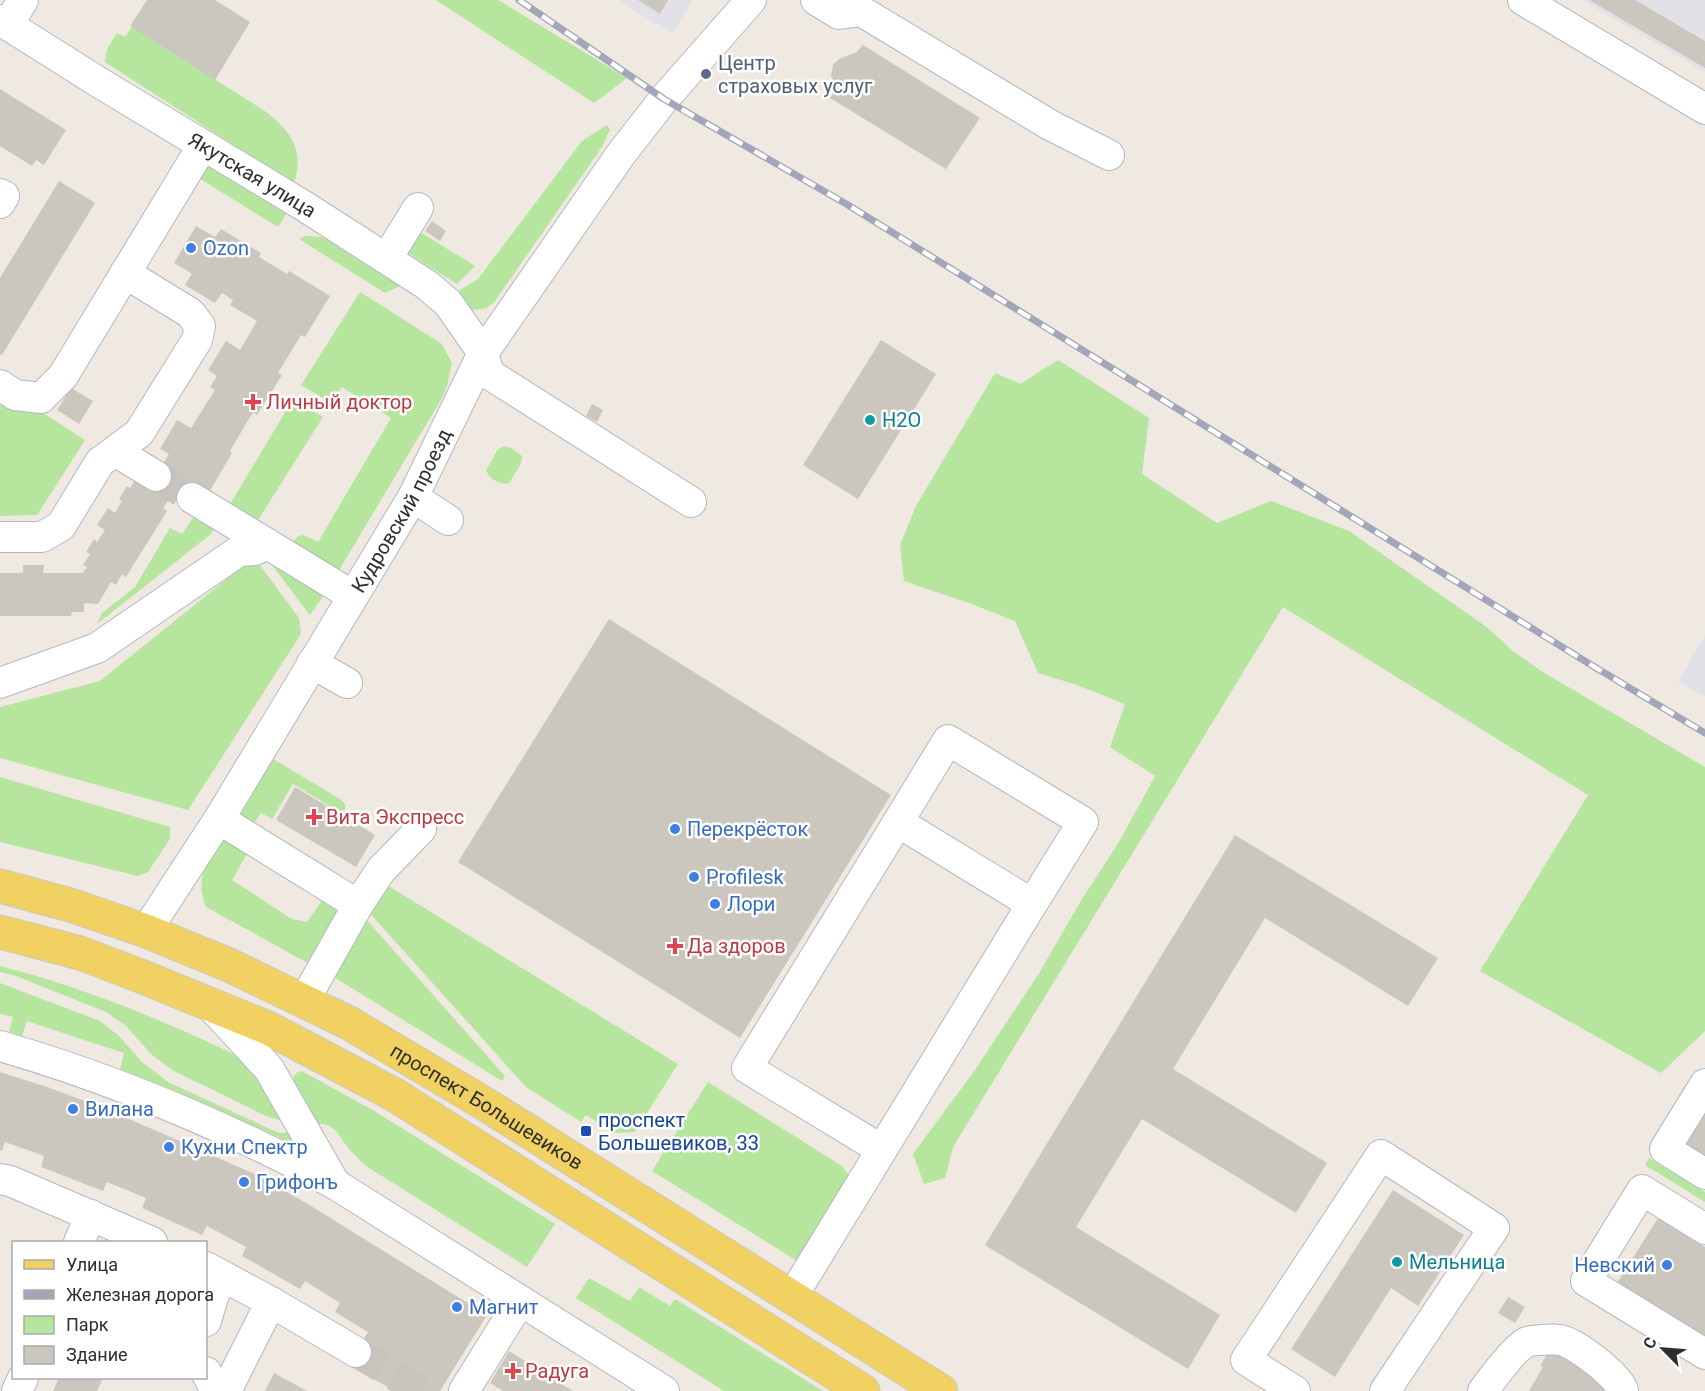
<svg xmlns="http://www.w3.org/2000/svg" width="1705" height="1391" font-family="Roboto,sans-serif">
<style>
.industrial{fill:#e3e1e8}
.green{fill:#b6e59e}
.building{fill:#cbc7bf}
.lines{fill:none;stroke-linecap:round;stroke-linejoin:round}
.minor-tunnel{stroke:#c8c4bd;stroke-width:30;stroke-dasharray:30 15;stroke-linecap:butt}
.minor-casing{stroke:#b4b7c1;stroke-width:32}
.major-casing{stroke:#c9c9c9;stroke-width:35}
.minor{stroke:#fff;stroke-width:30}
.major{stroke:#f2d163;stroke-width:33}
.rail-casing{stroke:#a3a6b8;stroke-width:7}
.rail{stroke:#fff;stroke-width:4.5;stroke-dasharray:14;stroke-linecap:butt}
.service-dot{fill:#5c6f8a;stroke:#fff;stroke-width:2}
.shop-dot{fill:#3f7fe0;stroke:#fff;stroke-width:2}
.health-dot{fill:#e0444e;stroke:#fff;stroke-width:2}
.culture-dot{fill:#0f9aa8;stroke:#fff;stroke-width:2}
.transit-dot{fill:#1a4fb4;stroke:#fff;stroke-width:2}
.labels{text-anchor:middle;stroke-width:5;stroke-linejoin:round;paint-order:stroke}
.service-label{font-size:20px;fill:#4e5e75;stroke:#fff;text-anchor:start}
.street-label{font-size:20px;fill:#2e2e2e;stroke:#fff}
.shop-label{font-size:20px;fill:#366cbe;stroke:#fff;text-anchor:start}
.health-label{font-size:20px;fill:#be3a42;stroke:#fff;text-anchor:start}
.culture-label{font-size:20px;fill:#0d838f;stroke:#fff;text-anchor:start}
.transit-label{font-size:20px;fill:#164399;stroke:#fff;text-anchor:start}
</style>
<rect width="100%" height="100%" fill="#efe9e1"/>
<path class="industrial" d="M618,0H693L672,34Z
M1582,0H1705V72L1621,23Z
M1705,635V696L1678,682Z"/>
<path class="green" d="M436,0H498L627,78L594,103Z
M132,27L262,109C290,130 305,148 294,184L105,62L107,49L117,33L125,37Z
M607,125L610,129L602,147L495,301L487,308L465,311L454,297L460,290L478,279L582,141Z
M206,165L286,214L278,227L194,175Z
M412,227L475,266L457,284L408,253L404,246Z
M305,236L322,237L400,286L385,293L299,239Z
M360,292L442,344L452,363L447,386L442,398L338,572L293,542L298,536L304,535L318,542L391,418L342,387L331,403L301,385Z
M1058,360L1149,418L1142,474L1217,523L1271,501L1349,531L1488,628L1513,651L1541,671L1705,767V1031L1661,1073L1480,971L1588,795L1283,607L953,1147L945,1178L924,1184L913,1154L975,1070L1038,975L1082,899L1119,842L1155,776L1110,747L1125,704L1077,685L1038,673L1015,621L969,603L904,581L900,545L916,506L995,373L1020,384Z
M293,399L323,417L253,528L226,511Z
M2,405L43,413L85,440L37,515L0,516V406Z
M504,446L511,448L522,456L521,464L509,483C500,485 489,479 486,470L498,449Z
M193,518L200,522L204,518L215,526L211,534L97,624L102,613L135,587L170,528L182,534Z
M262,552L327,591L310,615Z
M254,557L299,618L301,634L188,810L0,758V707L100,681Z
M270,757L340,799L346,805L343,814L293,784L272,819L261,813L251,828L239,820L237,810Z
M0,777L170,827V839L148,872L138,876L0,842Z
M223,835L251,847L232,880L292,919L307,922L328,892L346,901L315,967L206,907C194,876 208,860 223,835Z
M387,885L678,1064L635,1132L615,1133L586,1115L581,1122L526,1087L367,910Z
M364,917L505,1076L502,1081L329,974Z
M0,966C82,987 161,1019 238,1056L249,1064L289,1123L266,1116L172,1070L151,1054L126,1026L106,1012L16,976L0,972Z
M0,983L100,1021L119,1036L142,1062L168,1082L270,1129L279,1133L294,1132L296,1145L166,1087L120,1069L124,1053L27,1021L22,1036L9,1032L13,1017L0,1014Z
M302,1071L376,1112L555,1224L527,1267L366,1166C359,1159 352,1153 346,1145C338,1134 334,1123 318,1124L293,1081C293,1075 296,1072 302,1071Z
M708,1082L842,1166L848,1174L847,1183L799,1262L652,1171Z
M1649,1158L1705,1192V1202L1645,1165Z
M589,1278L630,1301L639,1287L670,1306L675,1299L823,1391H724L576,1298Z"/>
<path class="building" d="M147,0H215L250,22L215,80L130,26Z
M638,0H668L660,14Z
M1589,0H1635L1705,41V68Z
M863,45L980,118L946,169L830,98L836,89L831,76L833,65L839,59L857,52Z
M0,89L66,130L44,165L36,160L32,166L0,146Z
M59,181L95,203L2,355L0,354V278Z
M432,221L446,231L440,241L425,231Z
M196,226L215,237L221,229L261,253L259,257L287,274L289,271L330,296L305,337L301,335L278,373L282,375L257,415L253,412L230,451L232,453L208,494L186,508L170,498L163,508L167,511L126,577L122,574L116,585L111,582L98,604L84,603V612H72L71,616H0V573H23V565H44L43,573H83L87,567L83,565L90,554L86,552L94,539L97,542L105,530L97,525L108,508L115,513L122,501L119,499L127,486L130,488L137,478L149,486L169,454L160,449L177,420L191,428L215,390L210,387L217,376L208,370L226,341L240,350L257,321L230,305L233,300L222,293L215,303L185,285L192,274L174,263Z
M881,340L936,374L858,499L803,465Z
M71,388L93,401L79,424L57,410Z
M592,404L603,410L597,422L586,416Z
M609,619L891,795L740,1038L458,862Z
M295,787L375,835L356,867L276,820Z
M1235,835L1438,958L1408,1006L1265,918L1173,1069L1327,1163L1296,1213L1142,1119L1076,1227L1220,1315L1188,1369L985,1245Z
M0,1072L47,1087L104,1108L257,1175L311,1206L487,1315L440,1391H394L349,1364L368,1332L335,1312L340,1303L305,1281L300,1289L242,1256L246,1247L207,1226L202,1235L142,1208L146,1198L107,1182L103,1191L41,1167L44,1156L5,1142L2,1151L0,1150Z
M1705,1108V1160L1682,1146Z
M1393,1190L1464,1235L1418,1306L1391,1288L1335,1377L1291,1349Z
M1658,1218L1705,1247V1339L1617,1283Z
M1508,1297L1525,1307L1515,1323L1498,1313Z
M1551,1348L1609,1382L1603,1391H1529L1543,1367L1540,1366Z
M509,1351L573,1391H503L490,1383Z
M274,1373L307,1391H265Z
M59,1378H103L97,1391H53Z"/>
<g class="lines">
<path class="minor-tunnel" d="M156,476L192,498
M356,1352L420,1391"/>
<defs>
<g id="minor">
<path d="M816,0L839,14L861,11L1050,125L1109,155"/>
<path d="M1523,0L1705,109"/>
<path id="s1" d="M0,20L100,83L304,206L427,285L448,303L483,353L489,374L691,502"/>
<path d="M8,25L23,0"/>
<path d="M0,194L4,196L0,203"/>
<path d="M387,258L418,208"/>
<path d="M0,385L15,395L41,398L63,376L203,145"/>
<path d="M115,451L156,476"/>
<path d="M413,497L448,520"/>
<path d="M192,498L353,596"/>
<path d="M0,537H42L61,526L100,462L139,433L197,340L200,326L190,313L125,273"/>
<path d="M312,663L347,683"/>
<path d="M0,683L97,648L239,551L255,550L268,544"/>
<path d="M219,819L358,905"/>
<path d="M898,822L948,740L1083,822L1032,904"/>
<path id="s2" d="M146,931L219,819L413,497L483,353L621,154L664,99L751,0"/>
<path d="M304,1001L358,905L381,870L421,829"/>
<path d="M211,1006L269,1069L335,1184"/>
<path d="M0,1046C118,1080 227,1127 335,1184L664,1391"/>
<path d="M1705,1084L1665,1149L1705,1174"/>
<path d="M0,1179L10,1181L152,1242"/>
<path d="M1705,1229L1642,1190L1586,1281L1705,1354"/>
<path d="M79,1242L91,1215"/>
<path d="M206,1267L271,1302L356,1352"/>
<path d="M792,1297L1032,904L898,822L747,1068L882,1150"/>
<path d="M206,1321L213,1297L222,1276"/>
<path d="M206,1372L216,1391"/>
<path d="M17,1391L23,1378"/>
<path d="M226,1391L271,1302"/>
<path d="M464,1391L520,1301"/>
<path d="M1295,1391L1246,1360L1381,1155L1494,1228L1385,1391"/>
<path d="M1483,1391C1491,1380 1515,1347 1527,1342C1532,1340 1553,1339 1559,1340C1574,1341 1620,1377 1623,1391"/>
</g>
<g id="major">
<path id="s3" d="M0,886L70,905L146,931L229,965L349,1023L485,1104L941,1391"/>
<path d="M0,932L80,953L143,977L268,1028L395,1095L863,1391"/>
</g>
</defs>
<use href="#minor" class="minor-casing"/>
<use href="#major" class="major-casing"/>
<use href="#minor" class="minor"/>
<use href="#major" class="major"/>
<defs>
<path id="rail" d="M519,0L664,99L848,205L1588,663L1705,733"/>
</defs>
<use href="#rail" class="rail-casing"/>
<use href="#rail" class="rail"/>
</g>
<circle class="service-dot" cx="706" cy="74" r="6"/>
<g class="shop-dot">
<circle cx="191" cy="248" r="6"/>
<circle cx="675" cy="829" r="6"/>
<circle cx="694" cy="877" r="6"/>
<circle cx="715" cy="904" r="6"/>
<circle cx="73" cy="1109" r="6"/>
<circle cx="169" cy="1147" r="6"/>
<circle cx="244" cy="1182" r="6"/>
<circle cx="1667" cy="1265" r="6"/>
<circle cx="457" cy="1307" r="6"/>
</g>
<g class="health-dot">
<path d="M250 393h6v6h6v6h-6v6h-6v-6h-6v-6h6z"/>
<path d="M311 808h6v6h6v6h-6v6h-6v-6h-6v-6h6z"/>
<path d="M672 937h6v6h6v6h-6v6h-6v-6h-6v-6h6z"/>
<path d="M510 1362h6v6h6v6h-6v6h-6v-6h-6v-6h6z"/>
</g>
<g class="culture-dot">
<circle cx="870" cy="420" r="6"/>
<circle cx="1397" cy="1262" r="6"/>
</g>
<rect class="transit-dot" x="580" y="1125" width="12" height="12" rx="3"/>
<g class="labels">
<g class="service-label">
<text x="718" y="70">Центр<tspan x="718" dy="23">страховых услуг</tspan></text>
</g>
<g class="street-label">
<text dy="7" stroke="none"><textPath href="#s1" startOffset="296">Якутская улица</textPath></text>
<text dy="7" stroke="none"><textPath href="#s2" startOffset="492">Кудровский проезд</textPath></text>
<text dy="7" stroke="none"><textPath href="#s3" startOffset="537">проспект Большевиков</textPath></text>
</g>
<g class="shop-label">
<text x="203" y="255">Ozon</text>
<text x="687" y="836">Перекрёсток</text>
<text x="706" y="884">Profilesk</text>
<text x="727" y="911">Лори</text>
<text x="85" y="1116">Вилана</text>
<text x="181" y="1154">Кухни Спектр</text>
<text x="256" y="1189">Грифонъ</text>
<text x="1655" y="1272" text-anchor="end">Невский</text>
<text x="469" y="1314">Магнит</text>
</g>
<g class="health-label">
<text x="266" y="409">Личный доктор</text>
<text x="326" y="824">Вита Экспресс</text>
<text x="687" y="953">Да здоров</text>
<text x="525" y="1378">Радуга</text>
</g>
<g class="culture-label">
<text x="882" y="427">H2O</text>
<text x="1409" y="1269">Мельница</text>
</g>
<g class="transit-label">
<text x="598" y="1127">проспект<tspan x="598" dy="23">Большевиков, 33</tspan></text>
</g>
</g>
<rect x="12" y="1241" width="195" height="138" fill="#ffffff" stroke="#ababab" stroke-width="1.5"/>
<rect x="24" y="1260" width="30" height="9" fill="#f2d163" stroke="#ababab" stroke-width="1.5"/>
<text x="66" y="1271" font-size="18" fill="#2e2e2e">Улица</text>
<rect x="24" y="1290" width="30" height="9" fill="#a3a6b8" stroke="#ababab" stroke-width="1.5"/>
<text x="66" y="1301" font-size="18" fill="#2e2e2e">Железная дорога</text>
<rect x="24" y="1316" width="30" height="18" fill="#b6e59e" stroke="#ababab" stroke-width="1.5"/>
<text x="66" y="1331" font-size="18" fill="#2e2e2e">Парк</text>
<rect x="24" y="1346" width="30" height="18" fill="#cbc7bf" stroke="#ababab" stroke-width="1.5"/>
<text x="66" y="1361" font-size="18" fill="#2e2e2e">Здание</text>
<g transform="translate(1663 1349) rotate(295)" stroke="#ffffff" stroke-width="4.5" paint-order="stroke">
<path d="M0-4.5L10 22L0 15L-10 22Z" fill="#2e2e2e"/>
<text y="-9" font-size="16" font-weight="bold" text-anchor="middle" fill="#2e2e2e">С</text>
</g>
</svg>
